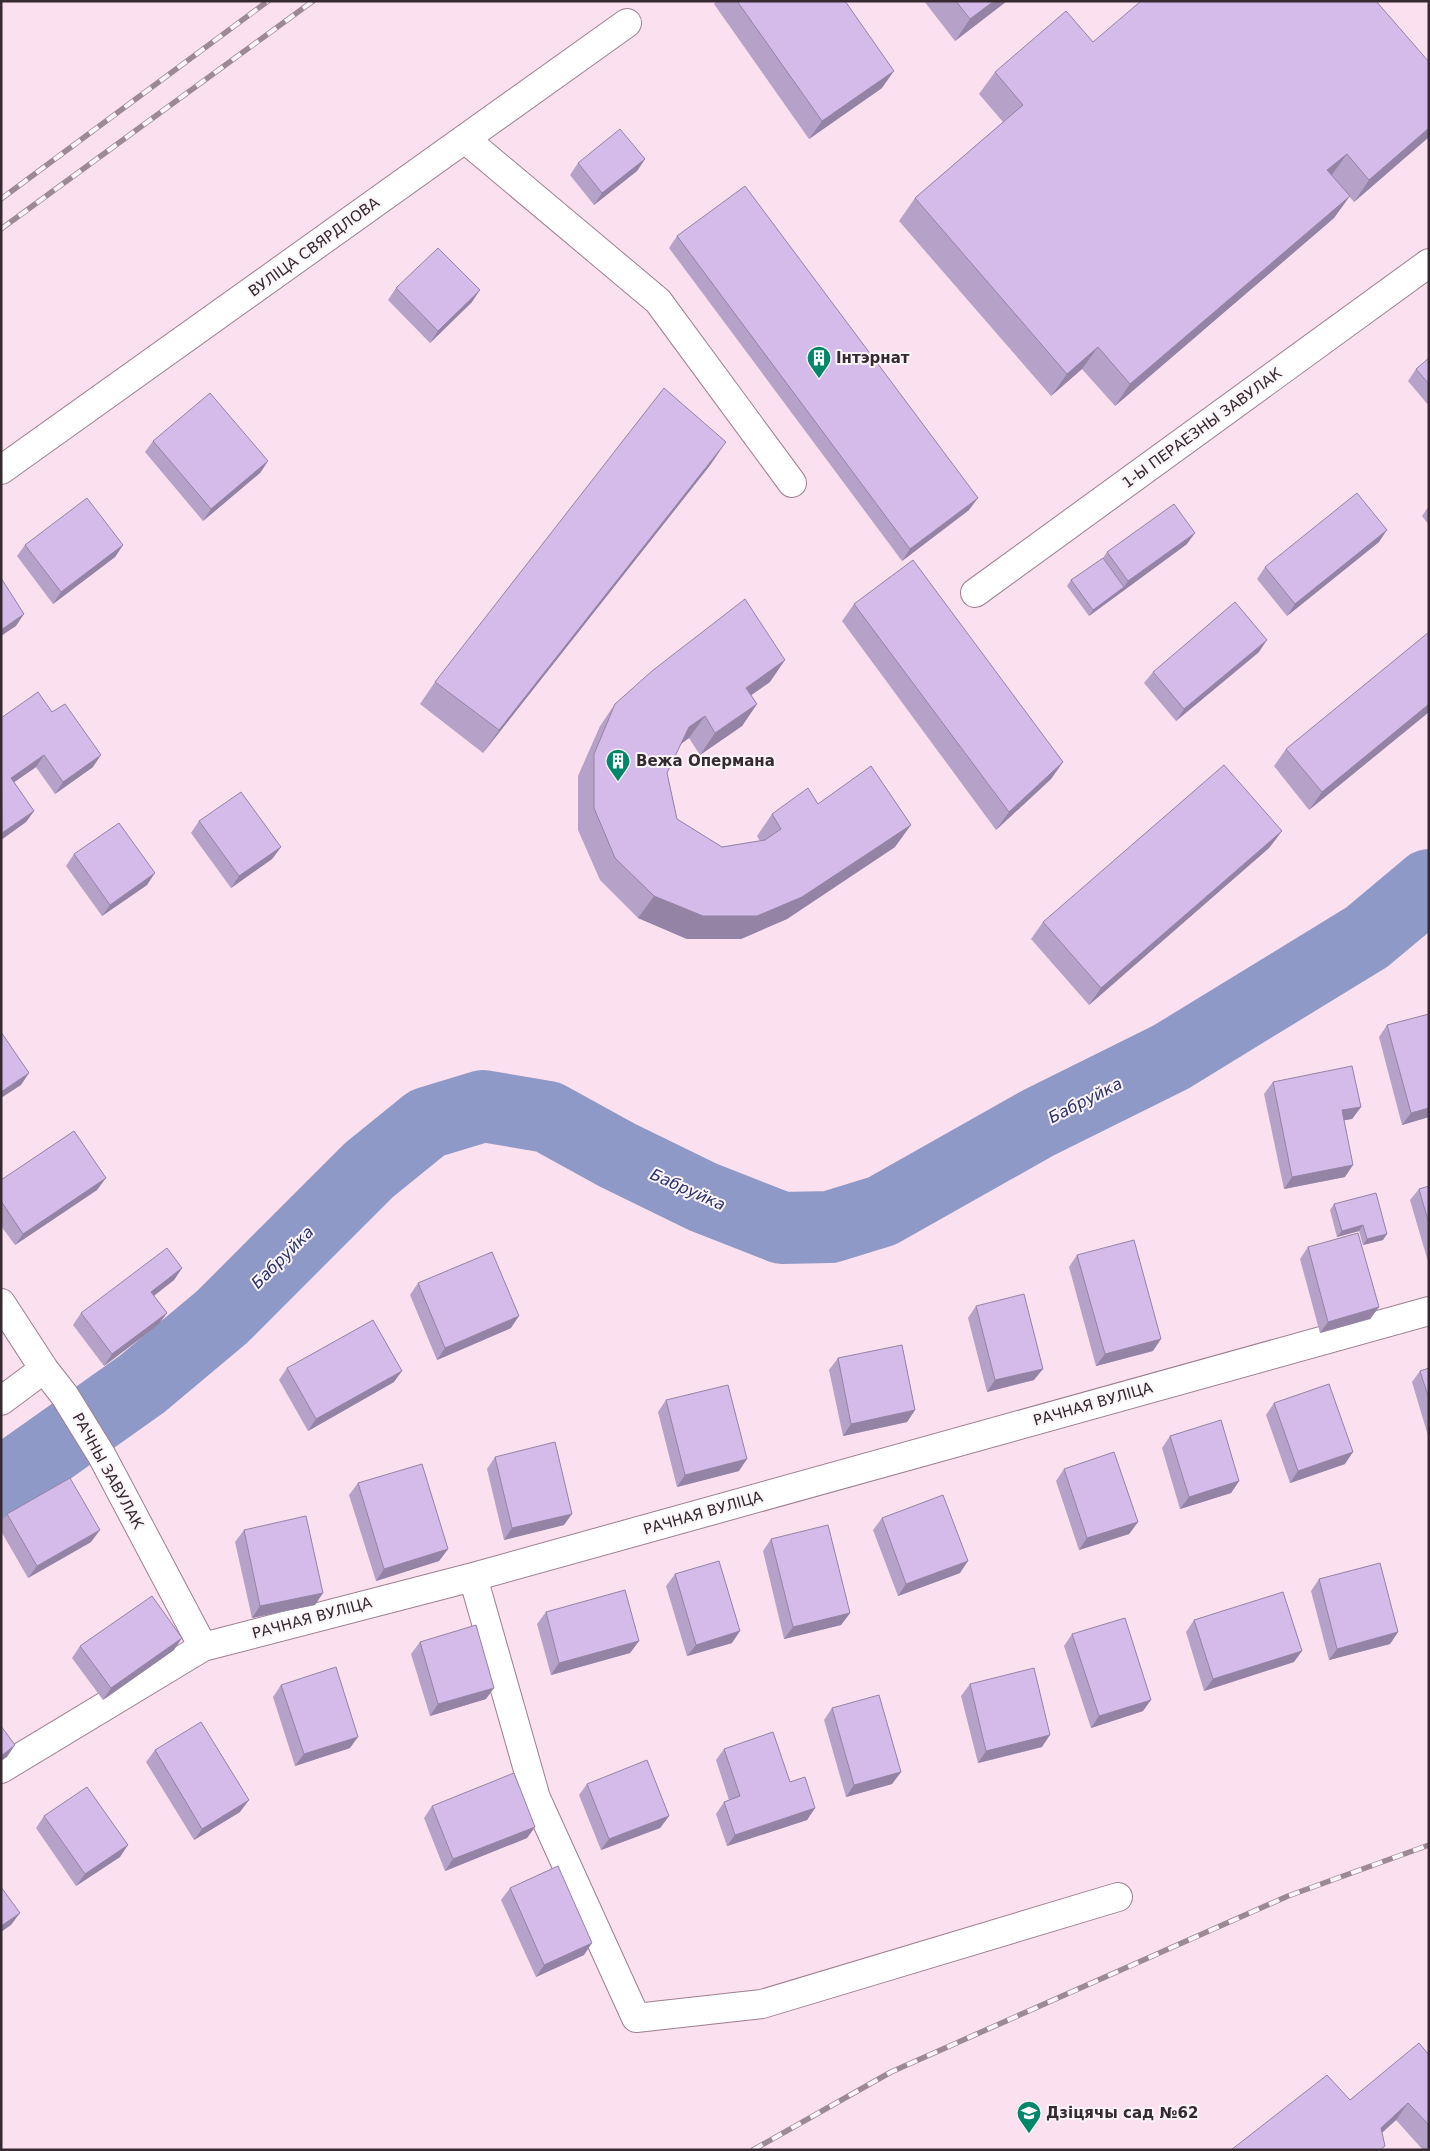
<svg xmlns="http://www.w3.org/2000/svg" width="1430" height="2151" font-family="'DejaVu Sans',sans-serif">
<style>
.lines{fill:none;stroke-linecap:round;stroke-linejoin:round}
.river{stroke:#8e99c8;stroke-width:72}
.minor-casing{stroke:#9d7f90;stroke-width:30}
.minor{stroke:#fff;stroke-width:28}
.rail-casing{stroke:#9d8994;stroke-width:5.5}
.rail{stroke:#fbf4f8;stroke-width:4;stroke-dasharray:11;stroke-linecap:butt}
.wall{fill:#b6a1c9}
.shaded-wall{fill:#9483a4}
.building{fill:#d4bbea;stroke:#9483a4}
.labels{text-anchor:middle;stroke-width:4;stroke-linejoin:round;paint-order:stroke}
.street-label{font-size:15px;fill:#362930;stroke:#fbf4f8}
.poi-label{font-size:15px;font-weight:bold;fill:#362930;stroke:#fbf4f8;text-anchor:start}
.water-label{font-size:16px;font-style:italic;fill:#29316b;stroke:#fbf4f8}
</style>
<rect width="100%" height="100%" fill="#fbe0ef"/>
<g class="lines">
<path class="river" d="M1,1484L142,1384L222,1317L369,1170L427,1123L483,1106L548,1117L617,1155L703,1197L782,1228L830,1227L882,1211L1038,1123L1171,1057L1367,937L1429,885"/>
<defs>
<path id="minor" d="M465,139L658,301L792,483
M1,470L627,23
M975,593L1429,263
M1,1303L44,1369L65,1396L102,1456L203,1647
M1,1401L44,1369
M473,1577L536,1798L636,2018L762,2004L1118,1897
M1,1769L203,1647L473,1577L1429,1311"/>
</defs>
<use href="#minor" class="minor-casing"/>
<use href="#minor" class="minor"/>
<defs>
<path id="rail" d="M1,199L268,1
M1,229L313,1
M753,2150L891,2072L1288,1896L1429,1845"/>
</defs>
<use href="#rail" class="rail-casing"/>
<use href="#rail" class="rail"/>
</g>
<path class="wall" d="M716,1H845L882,88L809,139L714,4Z
M924,1H1007L955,41Z
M1093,42L1429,62V137L1354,202L1349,196L1334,218L1115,406L1082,369L1051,396L899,221L915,198L1003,122L979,94L995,72Z
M645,159L637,171L594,205L570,175L578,163Z
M677,236L969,510L902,561L669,248Z
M396,288L472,302L430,343L388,300Z
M1429,358V406L1408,381L1416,369Z
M153,441L268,461L260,473L203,521L145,452Z
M711,464L483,753L420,704L435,682Z
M1429,506V525L1422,516Z
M1379,542L1287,616L1257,579L1265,567Z
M1187,544L1089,616L1067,586L1071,580L1103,558L1107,552Z
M25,545H123L115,557L53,604L17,556Z
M854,604L1063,762L1051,779L996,830L842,621Z
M1259,652L1176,721L1144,683L1153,672Z
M770,682L751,695L757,704L742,726L700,755L689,738L681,744L667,773L677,819L722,847L760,841L757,836L772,814L818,804L895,847L787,919L741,939H687L638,918L600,880L578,830V776L600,726L615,704Z
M52,712L93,767L55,794L36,767L14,782L34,811L26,822L1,840V718Z
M1429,712L1309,810L1274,766L1286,749Z
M199,821L281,847L272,859L231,888L191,833Z
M1282,831L1269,848L1089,1005L1031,939L1043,922Z
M74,854L147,885L102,916L66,866Z
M1429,1014V1117L1402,1125L1379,1037L1387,1025Z
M1273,1082L1361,1107L1352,1119L1344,1120L1345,1177L1284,1189L1264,1094Z
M1,1180L97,1190L15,1245L1,1226Z
M1429,1186V1265L1410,1200L1419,1189Z
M1376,1193L1383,1240L1363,1245L1359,1231L1337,1237L1330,1210L1334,1204Z
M1308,1247L1379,1307L1370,1319L1320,1333L1300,1259Z
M1077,1255L1153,1351L1096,1366L1069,1267Z
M182,1268L174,1280L154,1296L167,1313L158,1325L104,1366L73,1325L81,1313Z
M418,1283L511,1328L437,1360L410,1295Z
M976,1306L1034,1380L987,1392L968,1318Z
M838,1358L915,1410L907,1422L843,1436L829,1370Z
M287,1368L394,1382L308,1431L279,1380Z
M1429,1368V1439L1412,1382L1420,1371Z
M666,1400L739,1471L677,1487L658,1412Z
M1274,1403L1345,1464L1290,1483L1266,1415Z
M1170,1436L1239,1481L1231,1493L1180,1509L1162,1448Z
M495,1457L564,1525L504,1540L487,1469Z
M1064,1469L1138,1522L1129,1534L1079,1550L1056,1481Z
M358,1483L448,1549L439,1561L376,1581L349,1495Z
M7,1514L91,1542L28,1578L1,1531V1522Z
M882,1518L960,1573L898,1596L873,1530Z
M244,1530L315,1605L252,1618L235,1542Z
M771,1539L850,1613L841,1625L784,1639L763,1551Z
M675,1574L732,1643L687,1656L666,1586Z
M1319,1579L1398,1632L1390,1644L1329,1660L1311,1591Z
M546,1612L639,1641L630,1653L551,1675L537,1624Z
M1194,1620L1294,1662L1204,1691L1186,1632Z
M1072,1634L1143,1711L1091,1728L1064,1646Z
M420,1642L486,1699L430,1716L411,1654Z
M80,1646L174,1650L103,1700L72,1658Z
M970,1684L1042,1747L978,1763L961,1696Z
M281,1685L350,1748L295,1766L273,1697Z
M832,1708L901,1772L892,1784L846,1797L824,1720Z
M724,1749L790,1782L815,1808L807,1820L727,1846L716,1814L724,1802L729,1800L716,1760Z
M155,1750L240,1812L194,1840L146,1762Z
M587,1784L669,1816L660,1828L601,1850L579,1795Z
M432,1806L535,1827L527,1838L445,1871L424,1818Z
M44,1816L120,1857L76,1886L36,1828Z
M510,1888L584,1955L536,1977L501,1900Z
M1429,2055V2150H1423L1396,2120L1382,2133L1350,2100Z"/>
<path class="shaded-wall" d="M994,1H1007L955,41L970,19Z
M894,71L882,88L809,139L822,121Z
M1429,128V137L1354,202L1369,180Z
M1347,154L1331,176L1327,170Z
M645,159L637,171L594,205L602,193Z
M1350,196L1334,218L1115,406L1130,384Z
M480,290L472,302L430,343L438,331Z
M1098,347L1082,369L1051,396L1067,374Z
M726,442L711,464L483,753L499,730Z
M268,461L260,473L203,521L211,509Z
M978,498L969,510L902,561L910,549Z
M1387,530L1379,542L1287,616L1295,604Z
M1195,533L1187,544L1089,616L1093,610L1124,587L1128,581Z
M123,545L115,557L53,604L61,592Z
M24,614L16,626L1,636V630Z
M1267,640L1259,652L1176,721L1184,709Z
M785,660L770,682L730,710L746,688Z
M757,704L742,726L700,755L715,733Z
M1429,704V712L1309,810L1322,792Z
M705,716L689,738L674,749L689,727Z
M44,755L36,767L3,790L11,778Z
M101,755L93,767L55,794L63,782Z
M1063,762L1051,779L996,830L1009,812Z
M34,811L26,822L1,840L2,833Z
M911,825L895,847L787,919L741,939H687L638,918L654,896Z
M1282,831L1269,848L1089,1005L1101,988Z
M281,847L272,859L231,888L239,876Z
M155,873L147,885L102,916L110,905Z
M29,1073L21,1085L1,1098V1092Z
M1361,1107L1352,1119L1333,1122L1342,1110Z
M1429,1108V1117L1402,1125L1411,1113Z
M1353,1165L1345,1177L1284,1189L1292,1177Z
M106,1178L97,1190L15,1245L23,1234Z
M1363,1225L1359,1231L1337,1237L1342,1231Z
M1387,1234L1383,1240L1363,1245L1367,1239Z
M182,1268L174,1280L143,1304L151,1292Z
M1379,1307L1370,1319L1320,1333L1328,1322Z
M167,1313L158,1325L104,1366L112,1354Z
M519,1316L511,1328L437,1360L445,1348Z
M1161,1339L1153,1351L1096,1366L1105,1354Z
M1043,1369L1034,1380L987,1392L995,1380Z
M402,1371L394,1382L308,1431L316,1419Z
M915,1410L907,1422L843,1436L851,1424Z
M1353,1452L1345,1464L1290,1483L1298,1471Z
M747,1459L739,1471L677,1487L685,1475Z
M1239,1481L1231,1493L1180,1509L1189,1497Z
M572,1514L564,1525L504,1540L512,1528Z
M1138,1522L1129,1534L1079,1550L1087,1538Z
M100,1530L91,1542L28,1578L37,1566Z
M448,1549L439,1561L376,1581L384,1569Z
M968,1561L960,1573L898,1596L906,1584Z
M323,1593L315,1605L252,1618L260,1606Z
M850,1613L841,1625L784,1639L793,1627Z
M740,1631L732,1643L687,1656L696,1645Z
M1398,1632L1390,1644L1329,1660L1337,1649Z
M182,1638L174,1650L103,1700L111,1688Z
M639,1641L630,1653L551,1675L559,1663Z
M1302,1651L1294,1662L1204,1691L1213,1679Z
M494,1688L486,1699L430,1716L438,1704Z
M1151,1700L1143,1711L1091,1728L1099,1716Z
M1050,1735L1042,1747L978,1763L986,1751Z
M358,1737L350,1748L295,1766L304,1754Z
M15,1745L7,1757L1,1761V1756Z
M901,1772L892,1784L846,1797L854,1785Z
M249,1800L240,1812L194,1840L202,1829Z
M815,1808L807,1820L727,1846L735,1835Z
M669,1816L660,1828L601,1850L609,1839Z
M535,1827L527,1838L445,1871L453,1859Z
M128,1845L120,1857L76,1886L85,1874Z
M20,1913L11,1925L1,1932V1926Z
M592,1943L584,1955L536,1977L544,1965Z
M1408,2103L1396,2120L1368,2145L1381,2128Z"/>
<path class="building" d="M737,1H845L894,71L822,121Z
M956,1H994L970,19Z
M1141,1H1376L1429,62V128L1369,180L1347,154L1327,170L1350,196L1130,384L1098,347L1067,374L915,198L1023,105L995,72L1066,11L1093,42Z
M620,129L645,159L602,193L578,163Z
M745,186L978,498L910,549L677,236Z
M438,248L480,290L438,331L396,288Z
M1429,358V384L1416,369Z
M664,388L726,442L499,730L435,682Z
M210,393L268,461L211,509L153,441Z
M1357,493L1387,530L1295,604L1265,567Z
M87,498L123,545L61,592L25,545Z
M1174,504L1195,533L1128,581L1107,552Z
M1103,558L1124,587L1093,610L1071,580Z
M913,560L1063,762L1009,812L854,604Z
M1,578L24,614L1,630Z
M745,599L785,660L746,688L757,704L715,733L705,716L689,727L667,773L677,819L722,847L765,840L781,829L772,814L808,788L818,804L871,766L911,825L802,897L757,916H703L654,896L615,858L594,808V754L615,704L652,671Z
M1235,602L1267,640L1184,709L1153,672Z
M1429,632V704L1322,792L1286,749Z
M38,692L52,712L65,704L101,755L63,782L44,755L11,778L34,811L2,833L1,718Z
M1224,765L1282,831L1101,988L1043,922Z
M241,792L281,847L239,876L199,821Z
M119,823L155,873L110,905L74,854Z
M1429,1014V1108L1411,1113L1387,1025Z
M1,1032L29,1073L1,1092Z
M1352,1066L1361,1107L1342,1110L1353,1165L1292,1177L1273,1082Z
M74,1131L106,1178L23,1234L1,1201V1180Z
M1429,1186V1224L1419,1189Z
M1376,1193L1387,1234L1367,1239L1363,1225L1342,1231L1334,1204Z
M1358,1233L1379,1307L1328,1322L1308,1247Z
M1134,1240L1161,1339L1105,1354L1077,1255Z
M167,1248L182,1268L151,1292L167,1313L112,1354L81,1313Z
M492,1252L519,1316L445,1348L418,1283Z
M1024,1294L1043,1369L995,1380L976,1306Z
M373,1320L402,1371L316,1419L287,1368Z
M902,1345L915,1410L851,1424L838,1358Z
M1429,1368V1399L1420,1371Z
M1329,1384L1353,1452L1298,1471L1274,1403Z
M728,1385L747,1459L685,1475L666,1400Z
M1221,1420L1239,1481L1189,1497L1170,1436Z
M555,1442L572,1514L512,1528L495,1457Z
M1114,1452L1138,1522L1087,1538L1064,1469Z
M422,1464L448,1549L384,1569L358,1483Z
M70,1478L100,1530L37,1566L7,1514Z
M943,1495L968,1561L906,1584L882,1518Z
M306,1516L323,1593L260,1606L244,1530Z
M828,1525L850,1613L793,1627L771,1539Z
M719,1561L740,1631L696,1645L675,1574Z
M1380,1563L1398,1632L1337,1649L1319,1579Z
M625,1590L639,1641L559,1663L546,1612Z
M1283,1592L1302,1651L1213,1679L1194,1620Z
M152,1596L182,1638L111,1688L80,1646Z
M1125,1618L1151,1700L1099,1716L1072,1634Z
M476,1625L494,1688L438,1704L420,1642Z
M336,1667L358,1737L304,1754L281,1685Z
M1034,1668L1050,1735L986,1751L970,1684Z
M879,1695L901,1772L854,1785L832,1708Z
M201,1722L249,1800L202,1829L155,1750Z
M1,1726L15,1745L1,1756Z
M773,1732L790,1782L805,1777L815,1808L735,1835L724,1802L740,1796L724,1749Z
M647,1760L669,1816L609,1839L587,1784Z
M514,1773L535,1827L453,1859L432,1806Z
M87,1787L128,1845L85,1874L44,1816Z
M558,1866L592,1943L544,1965L510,1888Z
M1,1887L20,1913L1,1926Z
M1419,2043L1429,2055V2125L1408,2103L1381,2128L1385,2146L1380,2150H1231L1327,2075L1350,2100Z"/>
<defs>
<symbol id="building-pin" viewBox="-11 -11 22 30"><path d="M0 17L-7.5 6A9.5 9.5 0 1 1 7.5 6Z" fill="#018669" stroke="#fbf4f8"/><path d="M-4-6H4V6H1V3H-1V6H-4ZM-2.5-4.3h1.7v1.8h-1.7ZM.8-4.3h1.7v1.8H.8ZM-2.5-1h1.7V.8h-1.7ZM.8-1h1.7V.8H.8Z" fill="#fff"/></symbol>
<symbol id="school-pin" viewBox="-11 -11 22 30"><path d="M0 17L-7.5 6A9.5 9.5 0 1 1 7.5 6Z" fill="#018669" stroke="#fbf4f8"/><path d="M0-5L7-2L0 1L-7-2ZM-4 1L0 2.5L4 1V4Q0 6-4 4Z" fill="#fff"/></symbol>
</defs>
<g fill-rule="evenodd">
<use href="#building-pin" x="805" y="344" width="28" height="38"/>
<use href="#building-pin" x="604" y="747" width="28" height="38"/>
<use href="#school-pin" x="1015" y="2099" width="28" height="38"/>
</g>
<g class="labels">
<g class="street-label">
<text transform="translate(314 247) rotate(-36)" y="5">ВУЛІЦА СВЯРДЛОВА</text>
<text transform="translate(1202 428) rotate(-36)" y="5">1-Ы ПЕРАЕЗНЫ ЗАВУЛАК</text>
<text transform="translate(1093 1404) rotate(-16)" y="5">РАЧНАЯ ВУЛІЦА</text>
<text transform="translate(108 1471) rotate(61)" y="5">РАЧНЫ ЗАВУЛАК</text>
<text transform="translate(703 1513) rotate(-16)" y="5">РАЧНАЯ ВУЛІЦА</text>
<text transform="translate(312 1618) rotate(-15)" y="5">РАЧНАЯ ВУЛІЦА</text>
</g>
<g class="poi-label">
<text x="836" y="363">Інтэрнат</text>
<text x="636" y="766">Вежа Опермана</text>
<text x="1046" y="2118">Дзіцячы сад №62</text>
</g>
<g class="water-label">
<text transform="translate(1085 1100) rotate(-27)" y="6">Бабруйка</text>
<text transform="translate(688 1189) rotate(24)" y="6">Бабруйка</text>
<text transform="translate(282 1257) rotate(-45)" y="6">Бабруйка</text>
</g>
</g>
<rect width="1430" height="2151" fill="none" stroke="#362930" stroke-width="5"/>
</svg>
